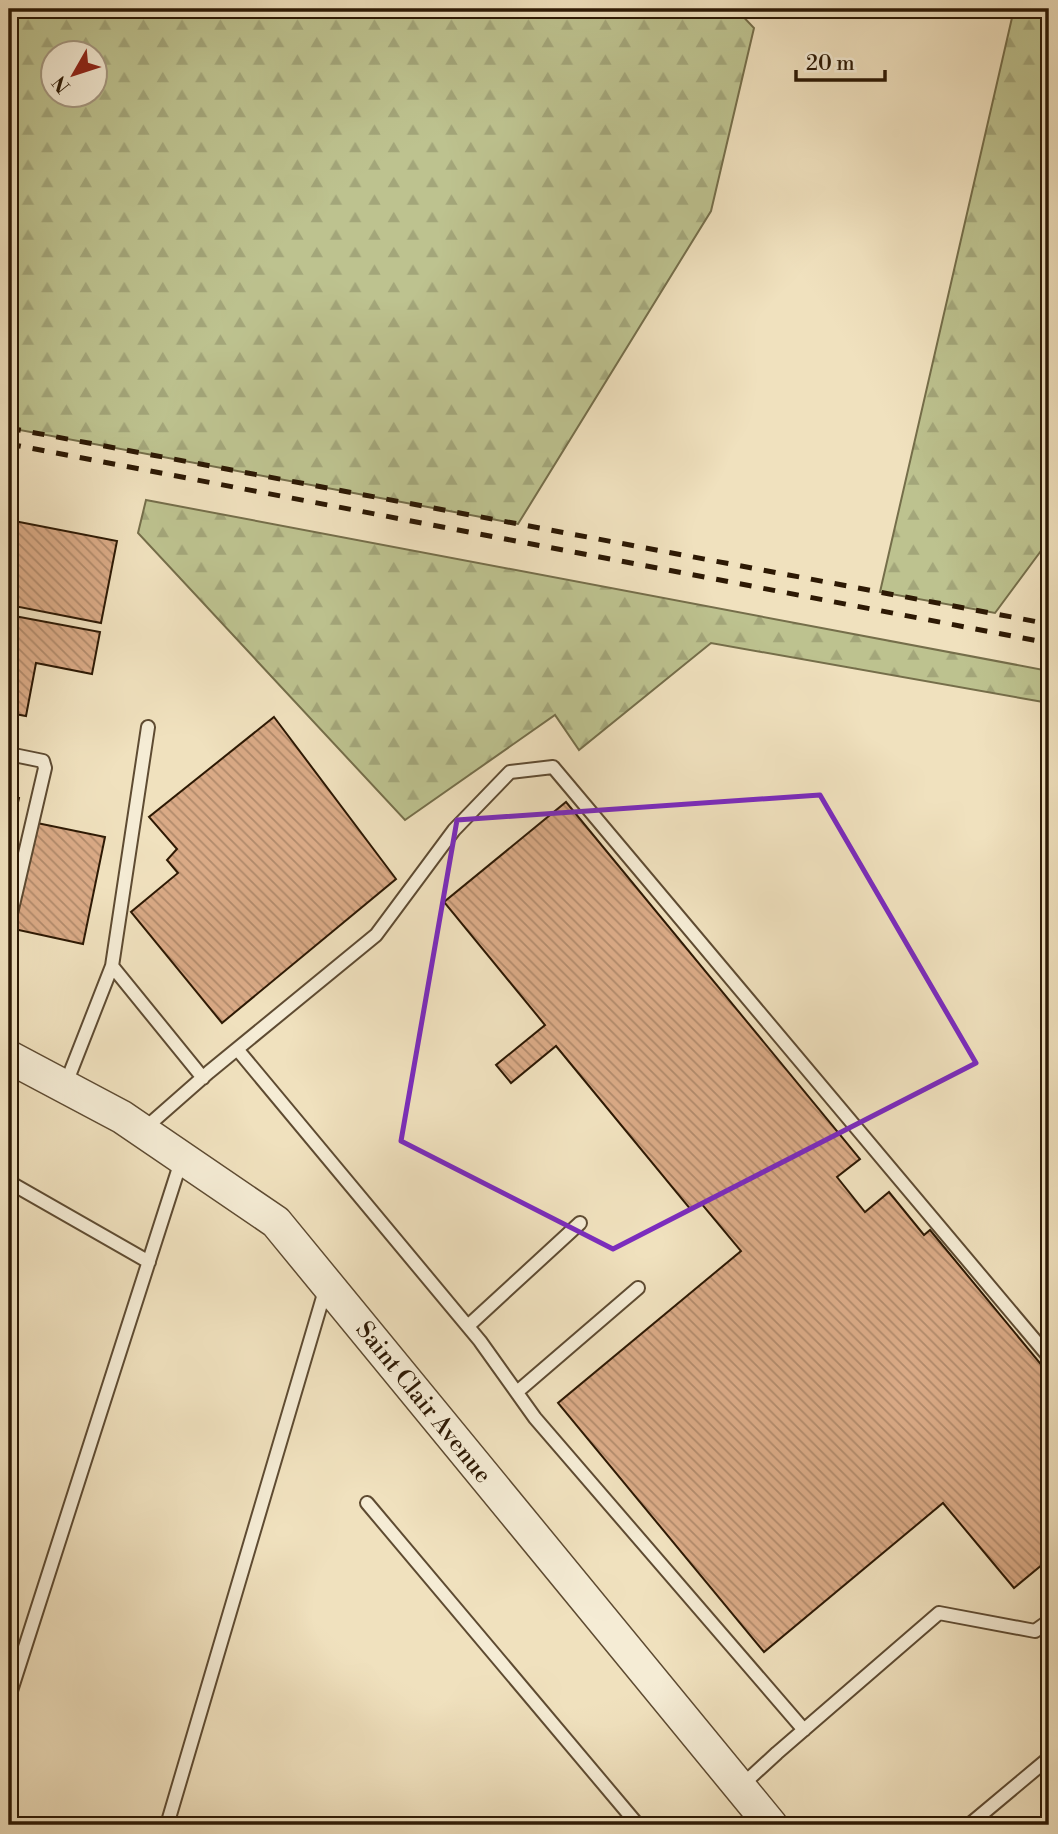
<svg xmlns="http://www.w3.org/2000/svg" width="1058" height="1834" font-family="'Libre Bodoni',serif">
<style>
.forest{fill:url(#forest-firs);stroke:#756e4a;stroke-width:2;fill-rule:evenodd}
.building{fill:url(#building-back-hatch);stroke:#2d1904;stroke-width:2}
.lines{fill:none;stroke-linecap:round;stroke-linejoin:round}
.service-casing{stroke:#5e4b32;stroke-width:16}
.tertiary-casing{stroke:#5e4b32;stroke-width:35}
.service{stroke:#f5ecd5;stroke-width:12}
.tertiary{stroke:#f5ecd5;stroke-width:32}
.rail{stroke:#2d1904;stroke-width:5;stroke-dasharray:12 12;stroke-linecap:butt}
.marked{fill:none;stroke:#7b2cbf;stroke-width:5;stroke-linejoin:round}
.labels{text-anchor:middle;stroke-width:7;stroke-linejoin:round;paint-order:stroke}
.street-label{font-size:24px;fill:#2d1904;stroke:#f5ecd5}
</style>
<defs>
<pattern id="forest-firs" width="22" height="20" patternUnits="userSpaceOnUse" patternTransform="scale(1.75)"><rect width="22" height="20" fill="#bdc28f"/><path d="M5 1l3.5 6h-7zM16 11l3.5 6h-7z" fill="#a3a67a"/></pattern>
<pattern id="building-back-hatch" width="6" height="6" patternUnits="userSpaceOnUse" patternTransform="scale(1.75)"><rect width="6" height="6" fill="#daaa86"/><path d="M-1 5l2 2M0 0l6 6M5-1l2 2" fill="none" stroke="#b18a6b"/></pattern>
</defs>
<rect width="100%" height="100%" fill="#f0e1be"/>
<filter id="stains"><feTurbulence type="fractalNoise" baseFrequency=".00286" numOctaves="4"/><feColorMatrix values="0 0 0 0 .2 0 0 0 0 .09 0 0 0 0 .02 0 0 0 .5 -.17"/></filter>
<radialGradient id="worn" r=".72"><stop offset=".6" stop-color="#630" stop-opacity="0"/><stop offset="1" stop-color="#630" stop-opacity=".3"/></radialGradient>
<path class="forest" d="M9,9H736L754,28L711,211L518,524L9,428ZM52,52H94V94H52Z
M1014,9H1049V540L995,613L880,592Z
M146,500L1049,671V703L711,643L579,750L555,715L405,820L138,533Z"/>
<path class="building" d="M9,520L117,541L101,623L9,605Z
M9,615L100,632L92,674L36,663L26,716L9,713Z
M274,717L396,879L222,1023L131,912L178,873L167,860L177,849L149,817Z
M9,795L19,798L9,842Z
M566,802L860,1159L837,1177L865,1212L889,1192L924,1235L930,1230L1049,1374V1559L1014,1588L943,1503L764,1652L558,1403L741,1251L701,1203L691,1210L556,1046L511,1083L496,1065L545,1025L444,902Z
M37,823L105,837L83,944L14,929Z"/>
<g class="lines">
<defs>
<path id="service" d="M9,754L43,761L45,768L9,922
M112,966L148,727
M237,1049L480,1341L535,1418L804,1730
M65,1086L112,966L203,1078
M143,1130L209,1072L376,935L454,830L510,772L553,767L1049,1357
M9,1182L149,1262
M468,1326L580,1223
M517,1392L638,1288
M367,1503L638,1825
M9,1697L182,1158
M740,1787L777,1753L939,1613L1035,1631L1049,1621
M167,1825L326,1287
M969,1825L1049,1758"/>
<path id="tertiary" d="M9,1057L122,1117L276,1222L771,1825"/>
</defs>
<use href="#service" class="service-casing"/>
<use href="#tertiary" class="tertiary-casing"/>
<use href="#service" class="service"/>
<use href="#tertiary" class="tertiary"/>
<path class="rail" d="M9,428L1049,624
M9,444L1049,643"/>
</g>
<path class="marked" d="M820,795L976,1063L613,1249L401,1141L457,820Z"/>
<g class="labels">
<g class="street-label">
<text transform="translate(424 1402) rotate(51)" y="8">Saint Clair Avenue</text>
</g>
</g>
<rect width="1058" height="1834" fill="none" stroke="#f0e1be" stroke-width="35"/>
<rect x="10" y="10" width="1037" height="1813" fill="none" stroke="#2d1904" stroke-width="3.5"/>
<rect x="18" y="18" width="1023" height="1799" fill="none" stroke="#2d1904" stroke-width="2"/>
<g transform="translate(74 74) rotate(231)"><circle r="33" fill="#f5ecd5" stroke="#a59881" stroke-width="2"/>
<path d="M0-5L12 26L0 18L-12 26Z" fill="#8f2418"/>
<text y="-10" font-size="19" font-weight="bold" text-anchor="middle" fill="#2d1904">N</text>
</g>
<path d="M796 70v10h89v-10" fill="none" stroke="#2d1904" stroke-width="3.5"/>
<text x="806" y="70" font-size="21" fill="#2d1904" stroke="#f5ecd5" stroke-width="5" paint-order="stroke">20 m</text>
<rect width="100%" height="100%" filter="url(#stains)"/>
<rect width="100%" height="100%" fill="url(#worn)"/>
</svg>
